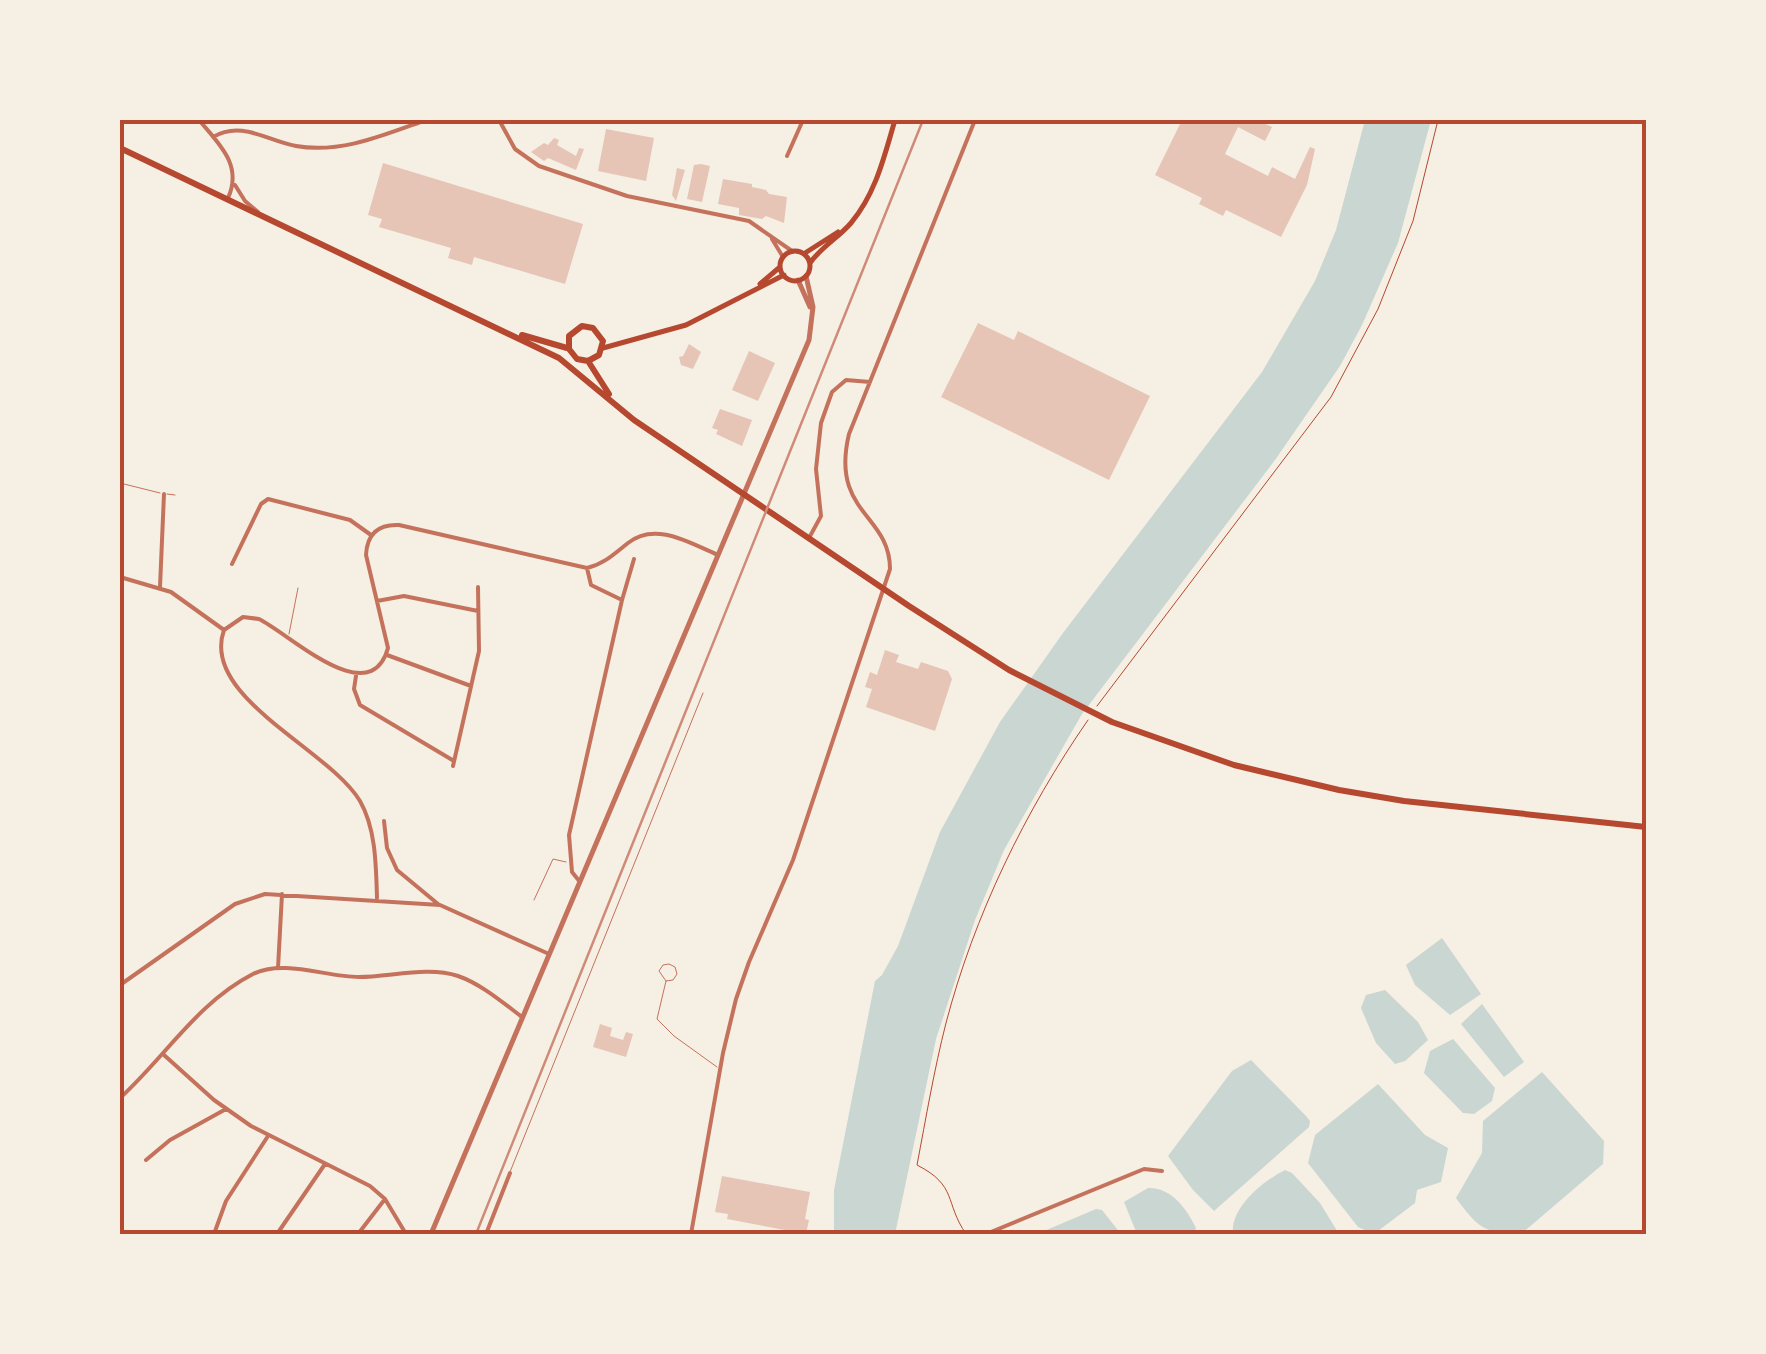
<svg xmlns="http://www.w3.org/2000/svg" width="1766" height="1354" font-family="'Sofia Sans Condensed',sans-serif">
<style>
.water{fill:#c9d6d2}
.building{fill:#e6c5b7}
.lines{fill:none;stroke-linecap:round;stroke-linejoin:round}
.path{stroke:#b5482f;stroke-width:1}
.service{stroke:#c5725c;stroke-width:1}
.minor{stroke:#c5725c;stroke-width:4}
.tertiary{stroke:#c5725c;stroke-width:5}
.secondary{stroke:#b5482f;stroke-width:5}
.primary{stroke:#b5482f;stroke-width:6}
.rail{stroke:#cf8b77;stroke-width:2.5}
.neatline{fill:none;stroke:#b5482f;stroke-width:4}
</style>
<rect width="100%" height="100%" fill="#f6efe4"/>
<path class="water" d="M1365,120H1431L1398,243L1362,325L1340,366L1275,460L1082,714L1004,850L975,920L936,1039L895,1234H834V1190L875,981L882,975L898,946L940,832L1000,722L1063,633L1262,372L1315,281L1336,230Z
M1442,938L1481,994L1450,1015L1415,985L1406,965Z
M1385,990L1418,1022L1428,1040L1405,1061L1395,1064L1376,1043L1361,1008L1366,995Z
M1482,1004L1524,1062L1504,1077L1461,1024Z
M1453,1039L1495,1088L1492,1101L1474,1114L1463,1113L1424,1073L1430,1051Z
M1251,1060L1306,1116L1310,1121L1309,1127L1214,1211L1193,1190L1168,1156L1232,1071Z
M1542,1072L1604,1141L1603,1164L1521,1234C1485,1234 1477,1227 1456,1198L1482,1153L1483,1121Z
M1378,1084L1425,1135L1448,1148L1441,1182L1417,1190L1415,1203L1374,1234L1358,1227L1308,1163L1315,1135Z
M1285,1170L1292,1173L1320,1203L1339,1234H1233C1230,1208 1263,1181 1285,1170Z
M1148,1188C1171,1187 1187,1209 1196,1228L1193,1234H1137L1124,1202Z
M1096,1209L1102,1210L1121,1234H1037Z"/>
<path class="building" d="M1182,120H1257L1272,127L1265,141L1238,127L1225,154L1268,176L1272,167L1295,179L1310,147L1315,149L1307,185L1281,237L1226,210L1223,216L1199,204L1202,198L1155,175Z
M606,129L654,138L646,181L598,171Z
M554,138L559,140L557,145L576,156L579,148L584,149L576,170L548,158L544,161L531,152L544,143L548,145Z
M383,163L583,224L565,284L474,257L472,265L448,258L451,248L379,227L382,219L368,215Z
M701,164L710,166L702,202L687,199L694,165Z
M677,168L685,170L676,201L672,195Z
M723,179L752,184V187L766,190L769,194L787,197L784,223L766,216L762,219L739,215V208L718,204Z
M978,323L1014,340L1018,331L1150,396L1109,480L941,397Z
M689,344L701,352L693,369L681,365L679,357L683,356Z
M749,351L775,363L758,401L732,390Z
M720,409L752,420L742,446L716,434L718,430L712,428Z
M885,650L899,655L896,662L918,669L921,662L948,671L952,679L935,731L866,707L872,689L865,687L870,672L877,675Z
M600,1024L612,1028L610,1036L623,1040L626,1032L633,1034L626,1057L593,1047Z
M722,1176L810,1192L805,1219L809,1220L806,1234L727,1219L728,1214L715,1212Z"/>
<g class="lines">
<path class="path" d="M1097,706L1331,397L1378,309L1413,221L1438,120
M966,1234C944,1202 958,1186 917,1165C926,1118 934,1070 946,1023C974,916 1025,811 1088,720"/>
<path class="service" d="M120,483L160,493
M167,494L175,495
M289,634L298,588
M534,900L553,859L566,862
M666,981L659,971L663,965L669,964L675,967L677,974L673,980L666,981L657,1019L674,1036L717,1067
M510,1172L703,693"/>
<path class="minor" d="M199,120C219,144 243,165 228,198
M499,120L515,149L539,166L627,196L749,221L792,251
M213,137C242,120 267,141 296,146C340,154 384,135 426,120
M787,156L803,120
M235,185L245,201L258,212
M772,239L783,257
M809,538L821,516L816,469L821,423L832,392L846,380L870,382
M232,564L261,504L268,499L350,520L371,535
M587,568L591,585L622,600
M120,577L171,592L224,630
M160,587L164,494
M377,601L404,596L478,611
M224,630L243,617L259,619C291,635 370,712 388,648L366,555C367,534 378,524 399,525L587,568C604,564 614,554 628,543C655,521 690,543 718,555
M224,630C200,697 329,749 360,801C376,829 376,866 377,898
M387,655L471,686
M356,676L354,689L360,705L454,761
M453,766L479,651L478,587
M384,821L387,848L397,870L438,904
M580,882L572,872L569,835L622,600L634,559
M278,968L282,894
M120,985L235,904L265,894L440,905L549,954
M164,1055L214,1100L251,1126L370,1186L385,1199L406,1234
M120,1098C165,1057 198,1002 253,974C284,959 326,977 359,977C390,977 428,966 458,976C481,984 502,1002 522,1017
M146,1160L170,1140L226,1109
M214,1234L226,1201L268,1136
M277,1234L325,1164
M358,1234L385,1199
M486,1234L510,1173
M691,1234L723,1053L736,999L749,962L793,860L890,569C890,514 830,513 849,434L975,120
M986,1234L1144,1169L1162,1171"/>
<path class="tertiary" d="M798,280L810,307
M431,1234L809,340L813,307L806,276"/>
<path class="secondary" d="M780 266a15 15 0 1 1 30 0a15 15 0 1 1-30 0Z
M805,253L838,232
M810,263C821,247 838,238 851,223C876,193 884,157 895,120
M760,284L780,267
M603,348L686,325L784,275"/>
<path class="primary" d="M120,148L559,358L634,420L909,606L1009,670L1112,722L1234,765L1339,790L1404,801L1646,827
M522,335L567,348
M588,361L599,355L603,341L593,328L582,326L569,336V349L577,359L588,361L609,394"/>
<path class="rail" d="M476,1234L923,120"/>
</g>
<rect width="1766" height="1354" fill="none" stroke="#f6efe4" stroke-width="245"/>
<rect x="122" y="122" width="1522" height="1110" class="neatline"/>
</svg>
